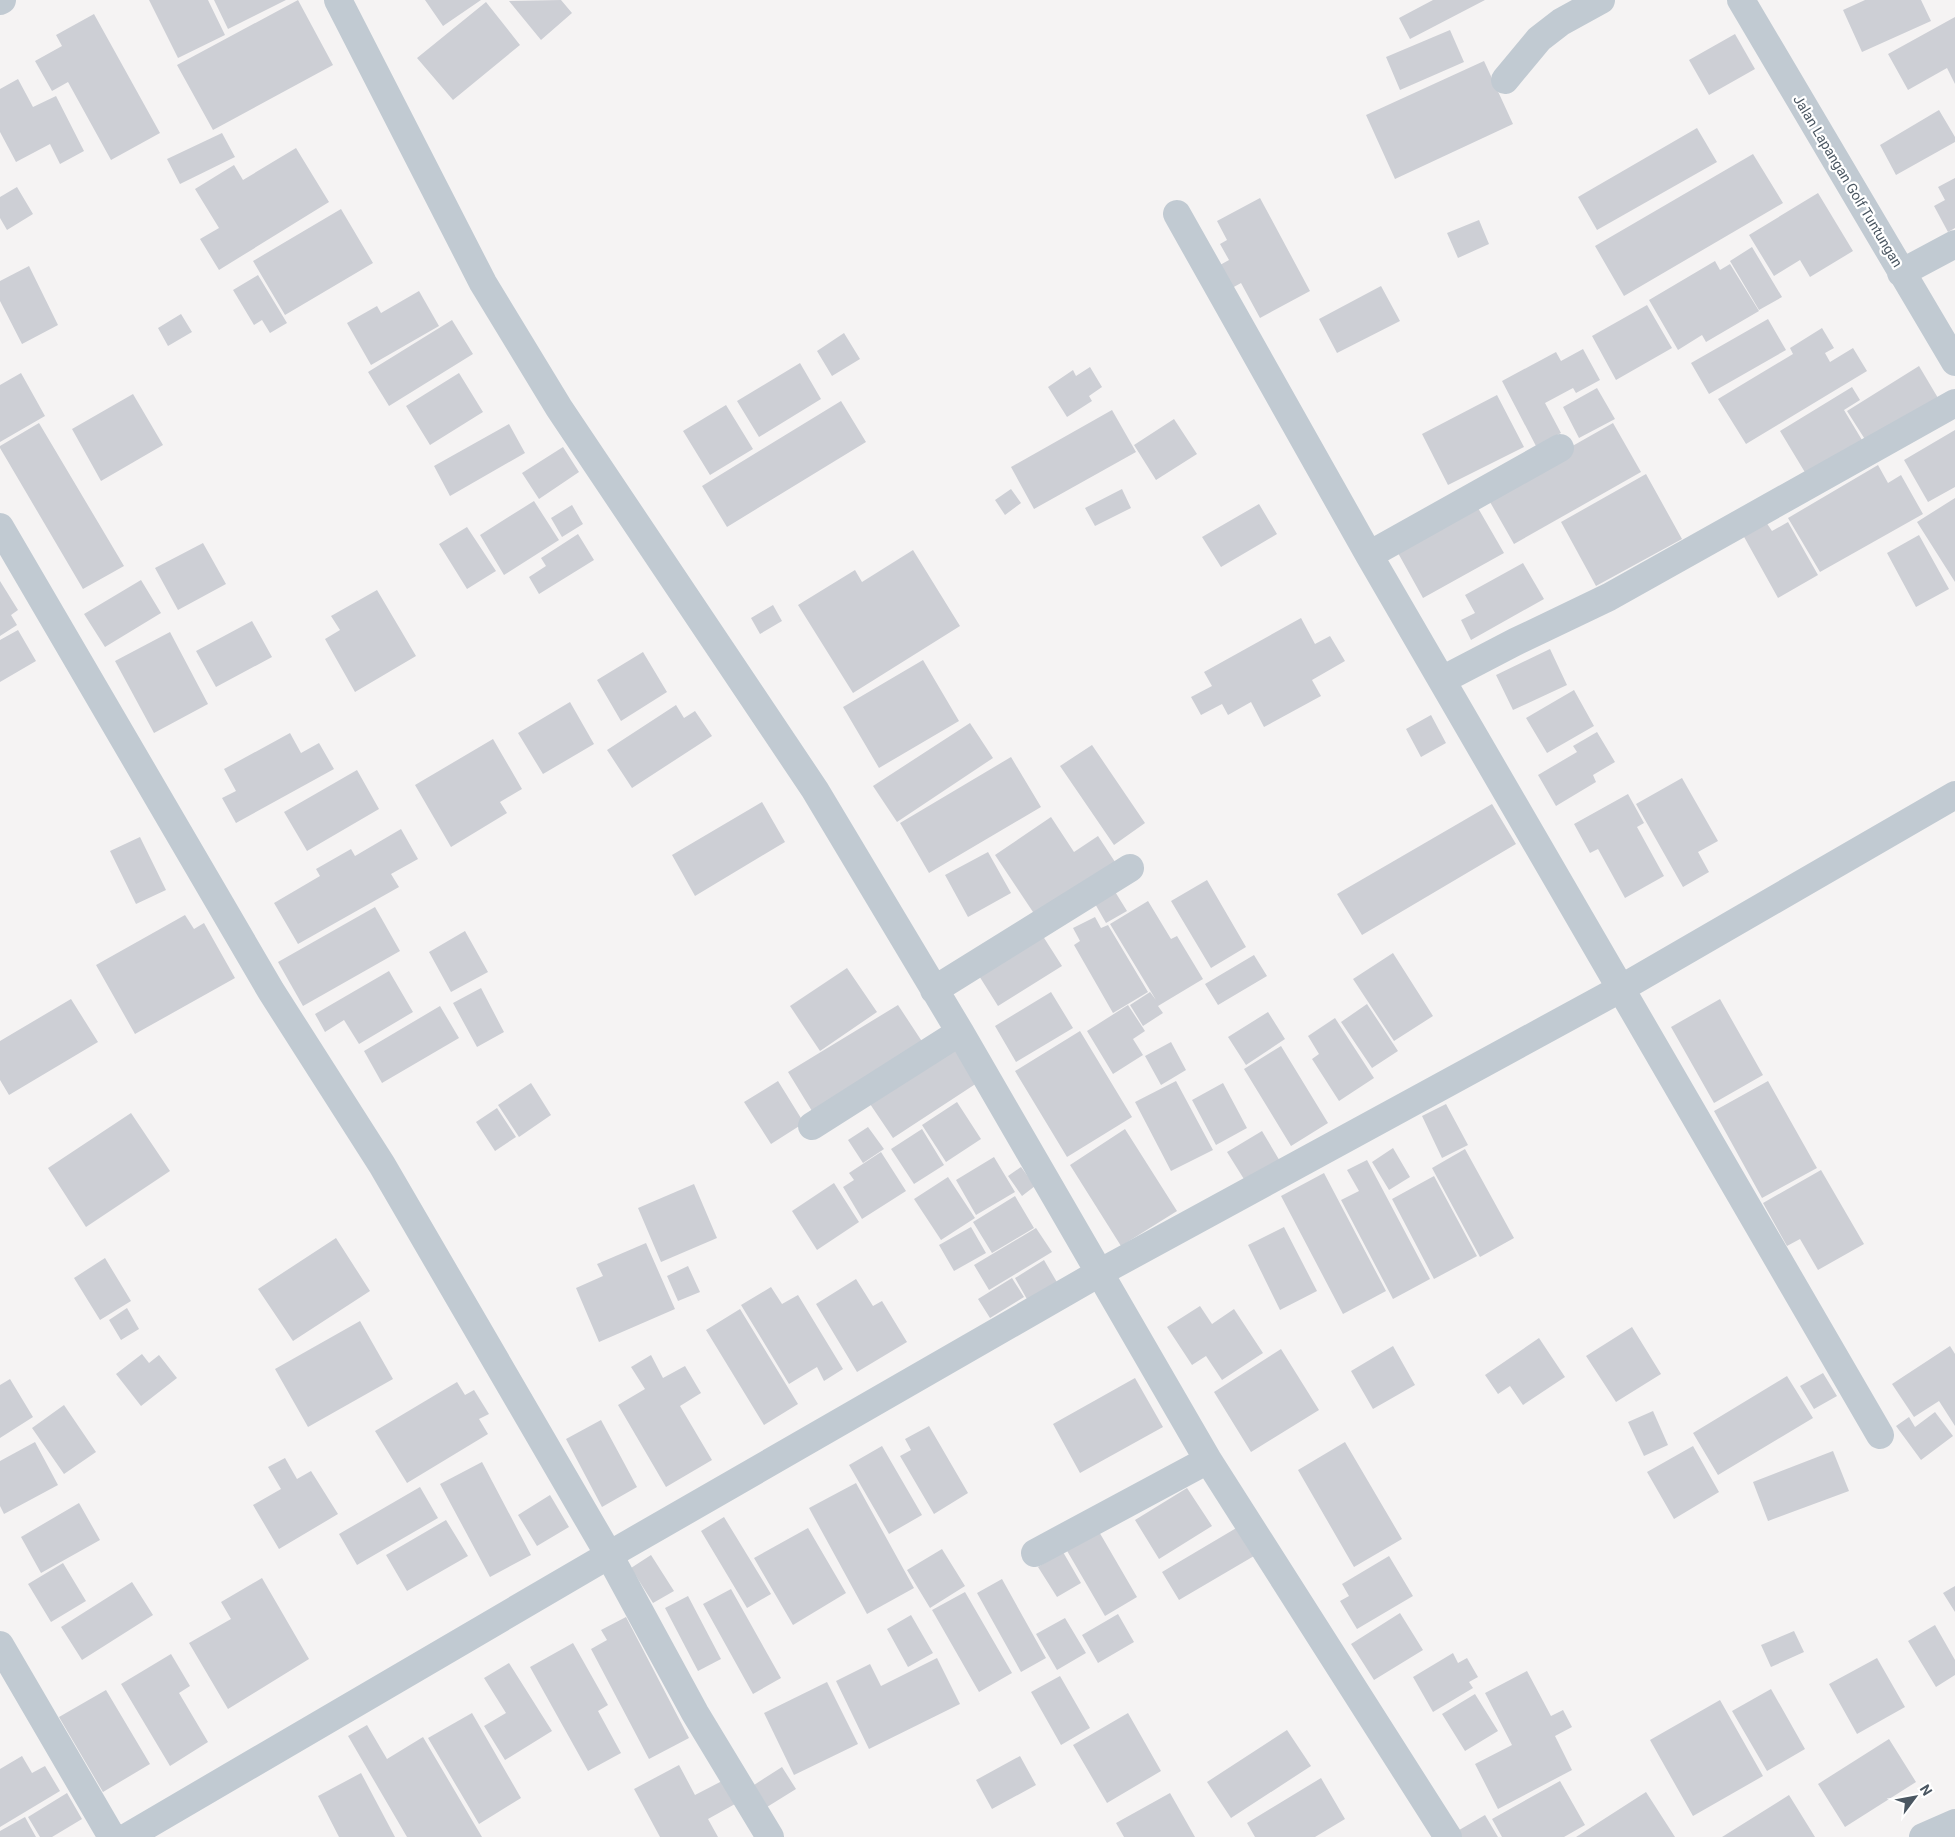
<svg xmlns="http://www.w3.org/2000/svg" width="1955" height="1837" font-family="Roboto,sans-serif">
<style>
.building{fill:#cdcfd5}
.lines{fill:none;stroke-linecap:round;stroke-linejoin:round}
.minor{stroke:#c1cad2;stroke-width:28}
.labels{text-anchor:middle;stroke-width:4.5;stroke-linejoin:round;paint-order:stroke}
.street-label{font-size:14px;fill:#4a5661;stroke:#fff}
</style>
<rect width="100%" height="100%" fill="#f5f3f3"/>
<path class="building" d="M149,0H208L225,35L178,58Z
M214,0H286L228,29Z
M298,0L333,65L213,130L177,65Z
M425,0H481L443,26Z
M561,0L572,13L541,40L509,1Z
M1433,0H1485L1410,39L1399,18Z
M1865,0H1921L1931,21L1862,52L1843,10Z
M486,2L520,45L453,100L417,58Z
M94,14L160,133L111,160L68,82L52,91L35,61L62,46L56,35Z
M1955,17V84L1947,68L1908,90L1888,54Z
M1450,30L1464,62L1400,90L1386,57Z
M1735,34L1755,69L1709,95L1689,60Z
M1484,61L1513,124L1395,179L1366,115Z
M18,79L33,107L56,96L84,151L60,164L50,144L16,162L0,132V89Z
M1939,110L1955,137V142L1896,175L1880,145Z
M1697,128L1717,162L1597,230L1578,197Z
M222,133L235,157L180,184L167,159Z
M296,148L329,202L219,270L200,239L219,228L195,189L234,165L243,180Z
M1753,154L1783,203L1624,296L1595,246Z
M1955,178V228L1948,232L1934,206L1945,200L1938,187Z
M17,187L33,214L7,230L0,218V197Z
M1818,193L1853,251L1810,277L1800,260L1774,276L1749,235Z
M1260,198L1310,291L1260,318L1241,283L1232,288L1220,265L1229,260L1220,244L1227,240L1217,221Z
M341,209L373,263L285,315L253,261Z
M1479,220L1489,244L1458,258L1447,233Z
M1752,247L1782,297L1759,310L1730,261Z
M1715,261L1720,270L1730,264L1759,311L1706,342L1702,335L1678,350L1649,300Z
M29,266L58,325L22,344L0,301V281Z
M258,275L287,323L270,333L262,320L254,325L233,290Z
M1381,286L1400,321L1337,353L1319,319Z
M419,291L439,326L371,365L347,323L377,306L381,313Z
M1647,305L1672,348L1616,380L1592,336Z
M181,314L192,332L168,346L158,328Z
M1768,319L1786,350L1709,394L1691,363Z
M452,320L473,354L389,406L368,372Z
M1822,328L1834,348L1825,353L1830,362L1853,348L1867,371L1746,444L1718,399L1793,354L1790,348Z
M844,333L860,359L832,376L817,351Z
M1583,349L1600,380L1576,393L1573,388L1545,403L1561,433L1536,446L1502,381L1556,352L1561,361Z
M800,363L821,399L759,437L737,401Z
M1919,366L1938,398L1866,441L1847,411Z
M1090,367L1102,387L1089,396L1092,401L1067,417L1048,387L1073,370L1076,376Z
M21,373L45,416L0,442V385Z
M459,373L483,412L430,445L406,406Z
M1852,387L1860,400L1844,410L1862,440L1806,474L1780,431Z
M1597,388L1615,419L1579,438L1563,407Z
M133,394L163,445L101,481L72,429Z
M1497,395L1524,447L1448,485L1422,434Z
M841,401L866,442L727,527L702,486Z
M726,405L753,449L710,475L683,431Z
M1112,410L1136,452L1034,509L1011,467Z
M1174,419L1197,454L1156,480L1134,445Z
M39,423L124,566L83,589L0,448V446Z
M1613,423L1641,472L1514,544L1486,495Z
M509,424L525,453L450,496L434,466Z
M1955,430V487L1928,502L1904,460Z
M563,447L579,472L539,499L522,473Z
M1878,465L1888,483L1901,475L1923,514L1820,572L1788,518Z
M1646,474L1682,539L1596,586L1561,522Z
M1011,489L1021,503L1005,515L995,500Z
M1122,489L1131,508L1095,526L1085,508Z
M1955,498V582L1917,522Z
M534,501L559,540L504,575L480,535Z
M1259,504L1277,534L1221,567L1202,537Z
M572,505L583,524L562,537L551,518Z
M1478,508L1504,553L1423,598L1398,553Z
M1766,522L1772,531L1788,522L1818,575L1778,598L1743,535Z
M467,527L496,571L467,589L439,544Z
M578,534L594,560L539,594L529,577L546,566L541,558Z
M1919,535L1949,589L1916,607L1887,553Z
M203,543L226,584L178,610L155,568Z
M913,550L960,626L853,693L798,605L855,570L862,582Z
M1523,563L1544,599L1471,640L1461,620L1475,613L1465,595Z
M141,580L161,613L105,647L84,614Z
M0,581L18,610L11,615L17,625L0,636Z
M377,590L416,656L355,692L325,639L340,630L331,616Z
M773,605L782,621L760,634L751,618Z
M1301,618L1315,644L1330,636L1345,661L1312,680L1321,696L1264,727L1251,702L1228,715L1222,704L1201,715L1191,697L1212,686L1204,672Z
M252,621L272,657L216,687L196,651Z
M18,630L36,661L0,682V640Z
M170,632L208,704L154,733L115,661Z
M1550,649L1567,685L1513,710L1496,675Z
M643,652L667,692L621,721L597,680Z
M923,660L959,721L879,768L843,707Z
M1574,690L1594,726L1547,753L1526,718Z
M570,702L594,744L543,774L518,733Z
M676,705L684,718L695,711L712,736L632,788L607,750Z
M1431,715L1446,743L1421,757L1406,729Z
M970,723L993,758L897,822L873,786Z
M1597,732L1615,762L1593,775L1596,782L1556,806L1538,775L1577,752L1573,746Z
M290,733L301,753L319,743L334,769L236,823L222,798L236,791L224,769Z
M493,739L522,789L500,802L507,813L451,847L415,785Z
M1092,745L1145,823L1114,845L1060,766Z
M1011,757L1041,807L929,873L900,823Z
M357,770L379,809L307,851L284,812Z
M1682,778L1718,841L1698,852L1709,872L1683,887L1636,804Z
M1628,794L1644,823L1637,827L1664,876L1625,898L1598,849L1590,853L1574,824Z
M762,802L785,842L695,896L672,855Z
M1492,804L1516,844L1362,935L1337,894Z
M1051,817L1074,852L1098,836L1117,865L1037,918L995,855Z
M401,829L418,859L391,874L399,887L298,944L274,903L320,876L316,869L351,849L355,856Z
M140,837L166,890L136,904L110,851Z
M988,852L1011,893L968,917L945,875Z
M1207,880L1246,947L1211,968L1171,901Z
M1114,890L1127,911L1106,923L1094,902Z
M1148,901L1171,939L1177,936L1203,979L1158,1006L1163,1013L1143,1026L1130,1005L1150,992L1156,1000L1110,924Z
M375,907L400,951L303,1006L278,962Z
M185,915L194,929L204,923L235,978L135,1034L96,965Z
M1095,917L1101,928L1108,925L1148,992L1113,1013L1074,945L1080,941L1073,928Z
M1039,930L1062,966L998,1006L976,971Z
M465,931L488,972L451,992L429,952Z
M1393,953L1433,1016L1394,1041L1353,979Z
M1254,955L1267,976L1218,1005L1205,984Z
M847,968L877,1012L820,1051L790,1006Z
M389,971L413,1012L359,1044L344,1020L325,1032L315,1014Z
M481,988L504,1032L477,1047L453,1003Z
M1051,992L1073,1028L1016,1062L995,1026Z
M71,999L98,1042L9,1095L0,1080V1041Z
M1720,999L1763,1075L1714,1103L1671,1027Z
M1367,1004L1398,1051L1372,1068L1341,1022Z
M898,1005L923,1043L812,1111L788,1072Z
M1128,1005L1145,1031L1133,1039L1143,1055L1113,1074L1087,1031Z
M440,1006L459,1038L382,1083L364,1051Z
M1268,1012L1285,1039L1246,1065L1228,1037Z
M1335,1018L1374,1078L1339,1101L1312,1059L1319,1054L1308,1036Z
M1080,1031L1132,1117L1067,1157L1015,1071Z
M1171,1042L1186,1070L1161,1085L1145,1056Z
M953,1046L977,1083L893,1138L868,1101Z
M1281,1046L1328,1123L1291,1146L1244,1069Z
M778,1081L804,1123L771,1144L744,1102Z
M1176,1081L1213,1150L1171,1171L1135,1102Z
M1768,1081L1817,1168L1762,1198L1714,1111Z
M531,1083L551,1115L519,1137L498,1105Z
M1223,1083L1247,1128L1216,1145L1192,1100Z
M957,1102L981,1139L946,1162L922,1125Z
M1446,1104L1468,1145L1442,1158L1422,1116Z
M497,1108L516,1137L495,1151L476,1122Z
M131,1113L170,1171L86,1227L48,1168Z
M868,1127L884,1149L863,1163L848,1140Z
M922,1129L944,1165L914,1184L891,1149Z
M1125,1129L1177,1211L1121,1246L1070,1165Z
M1262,1131L1281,1163L1247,1184L1227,1152Z
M1393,1148L1410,1177L1389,1190L1372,1162Z
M1465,1149L1514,1238L1480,1257L1432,1168Z
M881,1152L906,1191L862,1219L843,1187L854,1180L849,1173Z
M994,1157L1015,1192L976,1215L956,1180Z
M1367,1160L1430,1279L1393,1299L1341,1200L1359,1191L1347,1170Z
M1021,1167L1035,1186L1022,1196L1008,1176Z
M1821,1170L1864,1244L1818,1270L1800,1239L1787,1246L1763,1203Z
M1324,1173L1386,1291L1343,1314L1281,1196Z
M1434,1176L1477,1256L1434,1279L1392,1199Z
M948,1177L975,1218L941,1240L914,1199Z
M834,1183L859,1222L817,1250L792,1211Z
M694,1184L717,1238L661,1262L638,1208Z
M1015,1196L1034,1228L992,1253L973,1222Z
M971,1227L986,1253L954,1271L939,1245Z
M1284,1227L1317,1291L1280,1310L1248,1245Z
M1036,1228L1052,1252L989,1290L974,1265Z
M336,1238L370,1291L293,1341L258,1289Z
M646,1243L675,1309L599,1342L576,1288L603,1276L597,1264Z
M105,1258L131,1301L100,1320L74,1278Z
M1044,1260L1058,1284L1028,1301L1015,1278Z
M688,1266L700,1292L678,1301L667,1276Z
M1012,1278L1024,1297L990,1318L978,1299Z
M856,1279L873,1306L882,1301L907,1342L857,1372L816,1304Z
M771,1287L782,1304L798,1295L843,1369L824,1381L817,1367L789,1384L741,1305Z
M1200,1306L1212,1324L1234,1309L1263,1353L1222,1380L1206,1356L1192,1365L1167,1327Z
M127,1308L139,1329L121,1340L109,1320Z
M740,1309L798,1404L764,1425L706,1330Z
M360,1321L393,1379L308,1427L275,1369Z
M1632,1327L1661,1374L1616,1402L1586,1356Z
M1539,1338L1565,1377L1523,1405L1510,1386L1498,1394L1485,1375Z
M1393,1346L1415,1385L1373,1409L1351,1371Z
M1950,1346L1955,1354V1426L1939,1401L1914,1417L1892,1384Z
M1281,1349L1319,1410L1251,1452L1214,1392Z
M142,1354L149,1363L159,1355L177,1378L141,1406L116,1374Z
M651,1355L663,1378L685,1366L701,1393L680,1406L712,1460L666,1487L618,1405L645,1389L631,1367Z
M1823,1373L1837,1396L1814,1409L1800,1386Z
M1787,1376L1813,1418L1718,1475L1693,1433Z
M1135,1378L1163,1427L1080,1473L1053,1424Z
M10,1379L33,1417L0,1438V1385Z
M457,1382L465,1395L474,1390L489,1414L479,1419L488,1434L407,1483L375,1431Z
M64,1405L96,1452L64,1474L32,1428Z
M1653,1411L1668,1445L1644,1456L1628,1422Z
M1935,1412L1953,1436L1921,1460L1896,1426L1909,1417L1915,1427Z
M601,1420L637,1487L602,1507L566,1439Z
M929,1426L968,1493L934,1514L900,1456L911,1450L905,1439Z
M35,1442L58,1485L4,1514L0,1506V1461Z
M1345,1442L1402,1539L1354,1567L1298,1470Z
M882,1446L922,1515L889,1534L849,1465Z
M1693,1446L1719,1492L1674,1519L1647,1472Z
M1833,1451L1849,1491L1768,1521L1753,1482Z
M285,1458L297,1479L311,1471L338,1514L279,1549L253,1505L281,1489L268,1467Z
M482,1462L531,1555L490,1577L440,1484Z
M856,1483L914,1588L867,1614L809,1508Z
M420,1487L438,1518L357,1565L339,1534Z
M1187,1488L1212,1526L1159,1559L1135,1520Z
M550,1495L569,1527L537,1546L518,1515Z
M79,1503L100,1540L41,1573L21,1537Z
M724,1517L771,1594L747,1608L701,1531Z
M446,1520L468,1556L407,1591L386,1555Z
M1238,1527L1254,1556L1179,1600L1162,1572Z
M808,1528L846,1593L793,1625L754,1558Z
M1098,1530L1137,1597L1105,1616L1066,1549Z
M942,1549L965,1586L930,1608L907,1570Z
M1063,1552L1081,1583L1057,1597L1038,1567Z
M651,1555L674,1591L653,1603L631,1568Z
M1389,1556L1413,1596L1357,1629L1340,1601L1349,1596L1342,1584Z
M63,1563L86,1601L51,1622L28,1584Z
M262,1578L309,1659L228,1709L189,1643L231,1619L221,1602Z
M1002,1579L1046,1658L1021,1672L977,1593Z
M132,1582L153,1615L82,1660L61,1627Z
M1955,1586V1612L1943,1593Z
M731,1589L781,1678L753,1694L703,1604Z
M965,1592L1012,1673L979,1692L932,1610Z
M688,1596L721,1659L698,1671L665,1608Z
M1400,1613L1423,1650L1374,1680L1351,1644Z
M1118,1614L1134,1642L1098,1663L1082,1635Z
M911,1615L933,1653L908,1667L887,1629Z
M626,1617L689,1738L649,1759L591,1649L607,1640L601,1630Z
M1065,1618L1086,1653L1057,1670L1036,1634Z
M1935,1625L1955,1660V1675L1936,1687L1908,1641Z
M1794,1631L1804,1652L1771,1667L1761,1645Z
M573,1643L608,1705L598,1711L621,1753L588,1771L530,1667Z
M1453,1653L1458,1663L1467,1658L1478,1677L1469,1682L1473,1688L1433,1712L1413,1677Z
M171,1654L190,1686L179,1693L208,1742L170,1766L121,1684Z
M937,1658L960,1704L869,1749L836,1681L870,1664L881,1686Z
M1877,1658L1905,1707L1857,1734L1829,1684Z
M509,1663L552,1731L505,1760L484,1726L506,1713L484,1678Z
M1527,1671L1551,1716L1563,1710L1572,1727L1555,1736L1572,1770L1498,1809L1475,1764L1512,1745L1485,1693Z
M1060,1676L1090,1728L1061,1745L1031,1692Z
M827,1682L858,1744L794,1775L764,1713Z
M1771,1689L1805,1749L1767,1771L1732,1711Z
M106,1690L150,1764L103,1792L59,1717Z
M1475,1694L1498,1731L1465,1751L1442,1714Z
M1720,1700L1763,1776L1693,1816L1650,1740Z
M472,1713L521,1798L479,1824L428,1738Z
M1128,1713L1161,1771L1107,1803L1073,1745Z
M367,1725L387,1759L423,1737L482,1837H407L348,1736Z
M1287,1730L1311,1766L1231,1818L1207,1782Z
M1889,1739L1916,1782L1845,1827L1818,1784Z
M22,1756L32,1773L45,1766L60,1791L0,1827V1769Z
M1020,1756L1036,1785L992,1809L976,1780Z
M679,1765L695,1795L722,1781L735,1804L708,1819L718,1837H660L634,1789Z
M782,1767L796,1789L767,1807L754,1785Z
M361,1773L395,1837H339L318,1796Z
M1321,1778L1345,1819L1315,1837H1255L1247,1823Z
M1560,1781L1585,1825L1564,1837H1502L1492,1819Z
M1646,1792L1675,1837H1576Z
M67,1793L82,1819L52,1837H40L28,1817Z
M1170,1793L1195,1837H1124L1116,1823Z
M1789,1795L1815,1837H1722Z
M1485,1815L1498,1837H1456L1454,1833Z
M25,1817L36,1837H0V1831Z"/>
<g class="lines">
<path class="minor" d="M338,0L483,283L559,408L815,790L960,1032L1208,1460L1448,1837
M1741,0L1955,362
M0,1L2,0
M1505,80L1539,39L1561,22L1601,0
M1177,214L1369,555L1880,1435
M1901,273L1955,244
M0,527L271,991L382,1165L609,1555L695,1713L770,1837
M1369,555L1560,448
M1442,680L1515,642L1609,597L1955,403
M934,990L1130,868
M812,1126L960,1032
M1035,1553L1208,1460
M0,1645L112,1837
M127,1837L609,1555L1099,1273L1620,989L1955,795
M1923,1837L1955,1823"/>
</g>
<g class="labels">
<g class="street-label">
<text transform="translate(1848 181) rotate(59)" y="5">Jalan Lapangan Golf Tuntungan</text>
</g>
</g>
<g transform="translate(1915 1797) rotate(58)" stroke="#ffffff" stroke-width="4" paint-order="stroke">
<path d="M0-4L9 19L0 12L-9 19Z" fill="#4a5661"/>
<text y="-8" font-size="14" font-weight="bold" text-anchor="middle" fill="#4a5661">N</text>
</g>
</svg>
